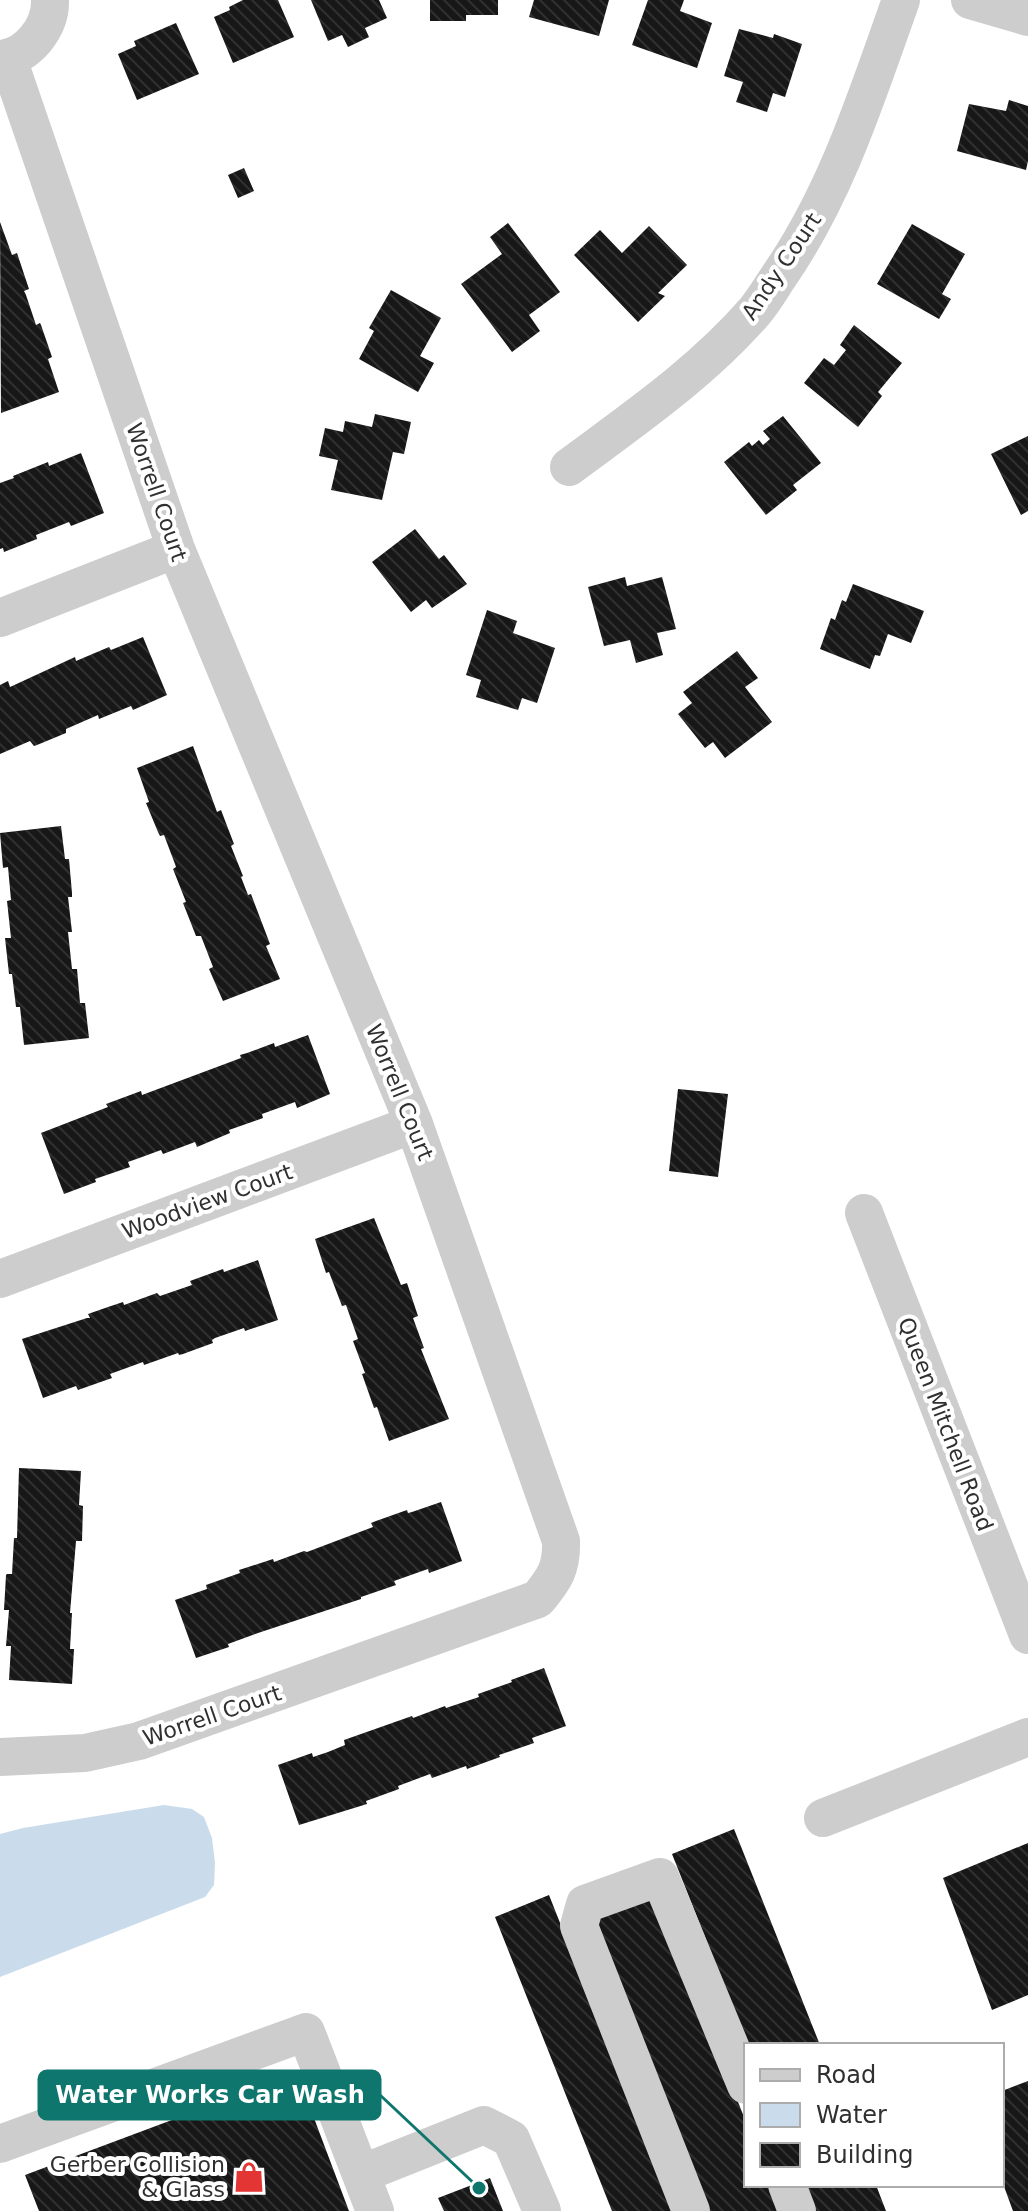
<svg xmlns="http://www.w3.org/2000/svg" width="1028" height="2211" font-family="'DejaVu Sans',sans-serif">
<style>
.water{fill:#cadcec}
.building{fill:url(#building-back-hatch)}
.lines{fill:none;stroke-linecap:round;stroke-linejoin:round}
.minor{stroke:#cdcdcd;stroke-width:38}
.labels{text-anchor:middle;stroke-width:8;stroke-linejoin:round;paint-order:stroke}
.street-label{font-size:22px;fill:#303030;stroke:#fff}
.poi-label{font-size:22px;fill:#303030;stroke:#fff;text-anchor:end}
.leader{fill:none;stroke:#0f766e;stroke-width:3}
.callout-dot{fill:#0f766e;stroke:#fff;stroke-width:3}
.callout{fill:#0f766e;stroke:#0f766e;stroke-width:3}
.callout-label{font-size:24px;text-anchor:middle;font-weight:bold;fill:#fff}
</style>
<defs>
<pattern id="building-back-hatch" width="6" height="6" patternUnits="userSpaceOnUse" patternTransform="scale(2)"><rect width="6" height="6" fill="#171717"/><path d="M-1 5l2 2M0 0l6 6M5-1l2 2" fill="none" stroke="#303030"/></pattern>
</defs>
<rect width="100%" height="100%" fill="#fff"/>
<path class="water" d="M164,1805L192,1809L204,1817L212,1838L215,1863L214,1885L205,1897L0,1977V1834L23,1828Z"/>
<path class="building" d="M243,0H278L294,37L233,63L214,17L230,10L229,7Z
M311,0H379L387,18L365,28L369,37L348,47L342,35L328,41Z
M430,0H498V15H466V21H430Z
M534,0H609L599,36L529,17Z
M648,0H684L680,11L712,23L697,68L632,45Z
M176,23L199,74L137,100L118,54L136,46L134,41Z
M739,29L773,38L774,34L802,44L785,97L773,93L767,112L736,102L743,82L724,76Z
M1009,100L1028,106V161L1026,170L957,151L969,104L1006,111Z
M244,168L254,191L238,198L228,175Z
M0,222L12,255L17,253L29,289L24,291L26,295L36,325L40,323L41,325L52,357L48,359L59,392L1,413Z
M508,223L560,292L529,315L540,331L512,352L461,284L502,254L490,237Z
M912,224L965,254L942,294L951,299L939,319L877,284Z
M649,226L687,265L658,293L665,296L638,322L574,255L600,230L622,253Z
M391,290L441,318L420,356L434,363L418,392L359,359L374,331L369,328Z
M854,325L902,363L878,392L882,396L858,427L804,383L824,358L834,365L846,350L840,345Z
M375,414L411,422L404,454L393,452L382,500L331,490L338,460L319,456L325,428L343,432L345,421L372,427Z
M783,416L821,463L793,485L797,490L766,515L724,462L749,442L752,446L759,440L763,445L770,439L763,431Z
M1028,436V511L1021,515L991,454Z
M81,453L104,513L71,526L69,522L36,535L37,539L4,552L3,548L0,549V483L14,478L13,476L48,462L49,466Z
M415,529L439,559L444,555L467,584L432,608L426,600L411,612L372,562Z
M625,577L627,586L662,577L676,629L657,633L663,655L636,663L630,640L604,646L588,587Z
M853,584L924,611L911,643L888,634L880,656L875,655L870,669L820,649L831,618L835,620L842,600L846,602Z
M487,610L517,621L513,633L555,648L537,703L522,698L518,710L476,697L481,680L466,675Z
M143,637L167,695L133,710L131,706L99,719L98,715L66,729V733L37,745L34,746L30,741L0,754V685L8,681L10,687L75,657L76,661L109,647L111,650Z
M737,651L758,678L745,687L772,722L725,758L713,742L705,748L678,714L692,703L683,692Z
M193,746L217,812L221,810L234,844L231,846L243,876L241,877L248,895L251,894L270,944L266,946L280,979L223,1001L209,969L213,967L201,936H196L183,903L186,902L173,869L176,867L175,864L164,835L160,836L158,832L146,803L149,802L137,768Z
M61,826L65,859H69L72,893V897H68L72,932H68L72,969H77L80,1003H85L89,1038L24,1045L20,1007H16L12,974H9L5,938H11L7,901L11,900L8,867L3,868L0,833Z
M308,1035L330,1094L297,1108L295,1102L262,1114L263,1118L229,1130L230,1133L197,1147L195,1142L163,1154L161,1150L142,1157L128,1162L130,1167L95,1179L96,1182L64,1194L41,1133L108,1107L106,1104L141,1091L142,1095L241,1058L240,1055L247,1053L274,1043L275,1047Z
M678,1089L728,1094L718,1177L669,1171Z
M374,1218L401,1285L407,1283L418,1316L413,1318L424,1348L421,1349L449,1419L389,1441L377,1407L374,1408L362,1374L365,1373L353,1341L358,1339L346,1305L342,1306L329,1272L326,1273L315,1239Z
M258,1260L278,1320L245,1331L244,1328L215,1338L212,1340L213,1343L183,1354L179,1355L178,1353L144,1365L143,1362L110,1374L112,1378L78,1390L76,1386L43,1398L22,1339L87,1318H90L88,1314L108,1307L123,1302L124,1305L157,1293L160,1296L192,1285L190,1281L223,1269L224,1272Z
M19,1468L81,1471L79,1505L83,1506L82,1541H76L70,1613H72L70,1649H74L72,1684L9,1680L11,1646H6L9,1610H4L6,1575L7,1574H12L14,1538H17Z
M441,1502L462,1561L429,1573L428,1569L425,1570L394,1581L396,1585L361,1597V1599L258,1633L228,1644L229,1647L196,1658L175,1600L207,1589L206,1585L240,1573L239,1570L273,1559L274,1562L304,1551L307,1552L373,1527L371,1523L376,1521L407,1510L408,1513L412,1512Z
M544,1668L566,1726L532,1738L534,1743L499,1755L500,1757L467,1769L466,1766L432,1778L430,1774L398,1786L399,1789L366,1801L367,1804L299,1825L278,1765L312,1753L313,1757L328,1752L345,1745L344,1740L412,1716L413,1718L445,1706L446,1708L479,1697L478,1694L512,1682L511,1680Z
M734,1829L820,2045H748L672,1854Z
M1028,1843V1995L992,2010L943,1878Z
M653,1888L746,2122V2185H771L781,2211H707L589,1914Z
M549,1895L674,2211H612L495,1917Z
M297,2073L349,2211H39L25,2175Z
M1028,2081V2211H1013L1002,2181V2091Z
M490,2178L503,2211H444L438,2198Z
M803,2185H876L886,2211H814Z"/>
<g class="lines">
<path class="minor" d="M970,0L1028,17
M0,59C28,57 51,27 50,0
M569,467C635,418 701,373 755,311C764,300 771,288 779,276C837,192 867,95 901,0
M0,618L176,549
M864,1213L1028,1635
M0,1279L414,1124
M0,1757L85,1753L139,1741L538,1599C554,1579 562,1569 561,1541L414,1124L176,549L8,59
M823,1818L1028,1737
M0,2144L306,2032L375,2211
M361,2174L484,2125L511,2139L542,2211
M787,2185L797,2211
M691,2211L579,1926L585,1904L660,1877L746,2085"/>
</g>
<defs>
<symbol id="shop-bare" viewBox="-9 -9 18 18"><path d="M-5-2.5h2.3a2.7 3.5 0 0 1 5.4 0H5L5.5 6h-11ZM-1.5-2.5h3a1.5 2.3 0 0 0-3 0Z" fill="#e43535" stroke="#fff" stroke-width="2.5" paint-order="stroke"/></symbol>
</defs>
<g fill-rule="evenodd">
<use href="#shop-bare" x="227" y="2155" width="44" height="44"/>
</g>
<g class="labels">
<g class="street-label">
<text transform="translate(781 266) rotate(-56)" y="8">Andy Court</text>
<text transform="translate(157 492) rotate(71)" y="8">Worrell Court</text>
<text transform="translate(400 1092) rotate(68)" y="8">Worrell Court</text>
<text transform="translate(207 1201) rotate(-20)" y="8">Woodview Court</text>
<text transform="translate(946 1424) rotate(69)" y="8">Queen Mitchell Road</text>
<text transform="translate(212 1715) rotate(-19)" y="8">Worrell Court</text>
</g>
<g class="poi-label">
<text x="225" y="2172">Gerber Collision<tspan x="225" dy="25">&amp; Glass</tspan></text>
</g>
</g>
<path class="leader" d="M479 2188L380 2095"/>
<circle class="callout-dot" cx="479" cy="2188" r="8"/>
<rect class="callout" x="39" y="2071" width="341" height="48" rx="8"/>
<g class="callout-label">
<text x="210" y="2103">Water Works Car Wash</text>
</g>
<rect x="744" y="2043" width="260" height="144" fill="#ffffff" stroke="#acacac" stroke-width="2"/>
<rect x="760" y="2069" width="40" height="12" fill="#cdcdcd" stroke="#acacac" stroke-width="2"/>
<text x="816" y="2083" font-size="24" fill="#303030">Road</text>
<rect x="760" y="2103" width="40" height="24" fill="#cadcec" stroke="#acacac" stroke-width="2"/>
<text x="816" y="2123" font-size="24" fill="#303030">Water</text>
<rect x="760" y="2143" width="40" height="24" fill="url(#building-back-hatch)" stroke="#acacac" stroke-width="2"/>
<text x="816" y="2163" font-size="24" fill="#303030">Building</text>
</svg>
